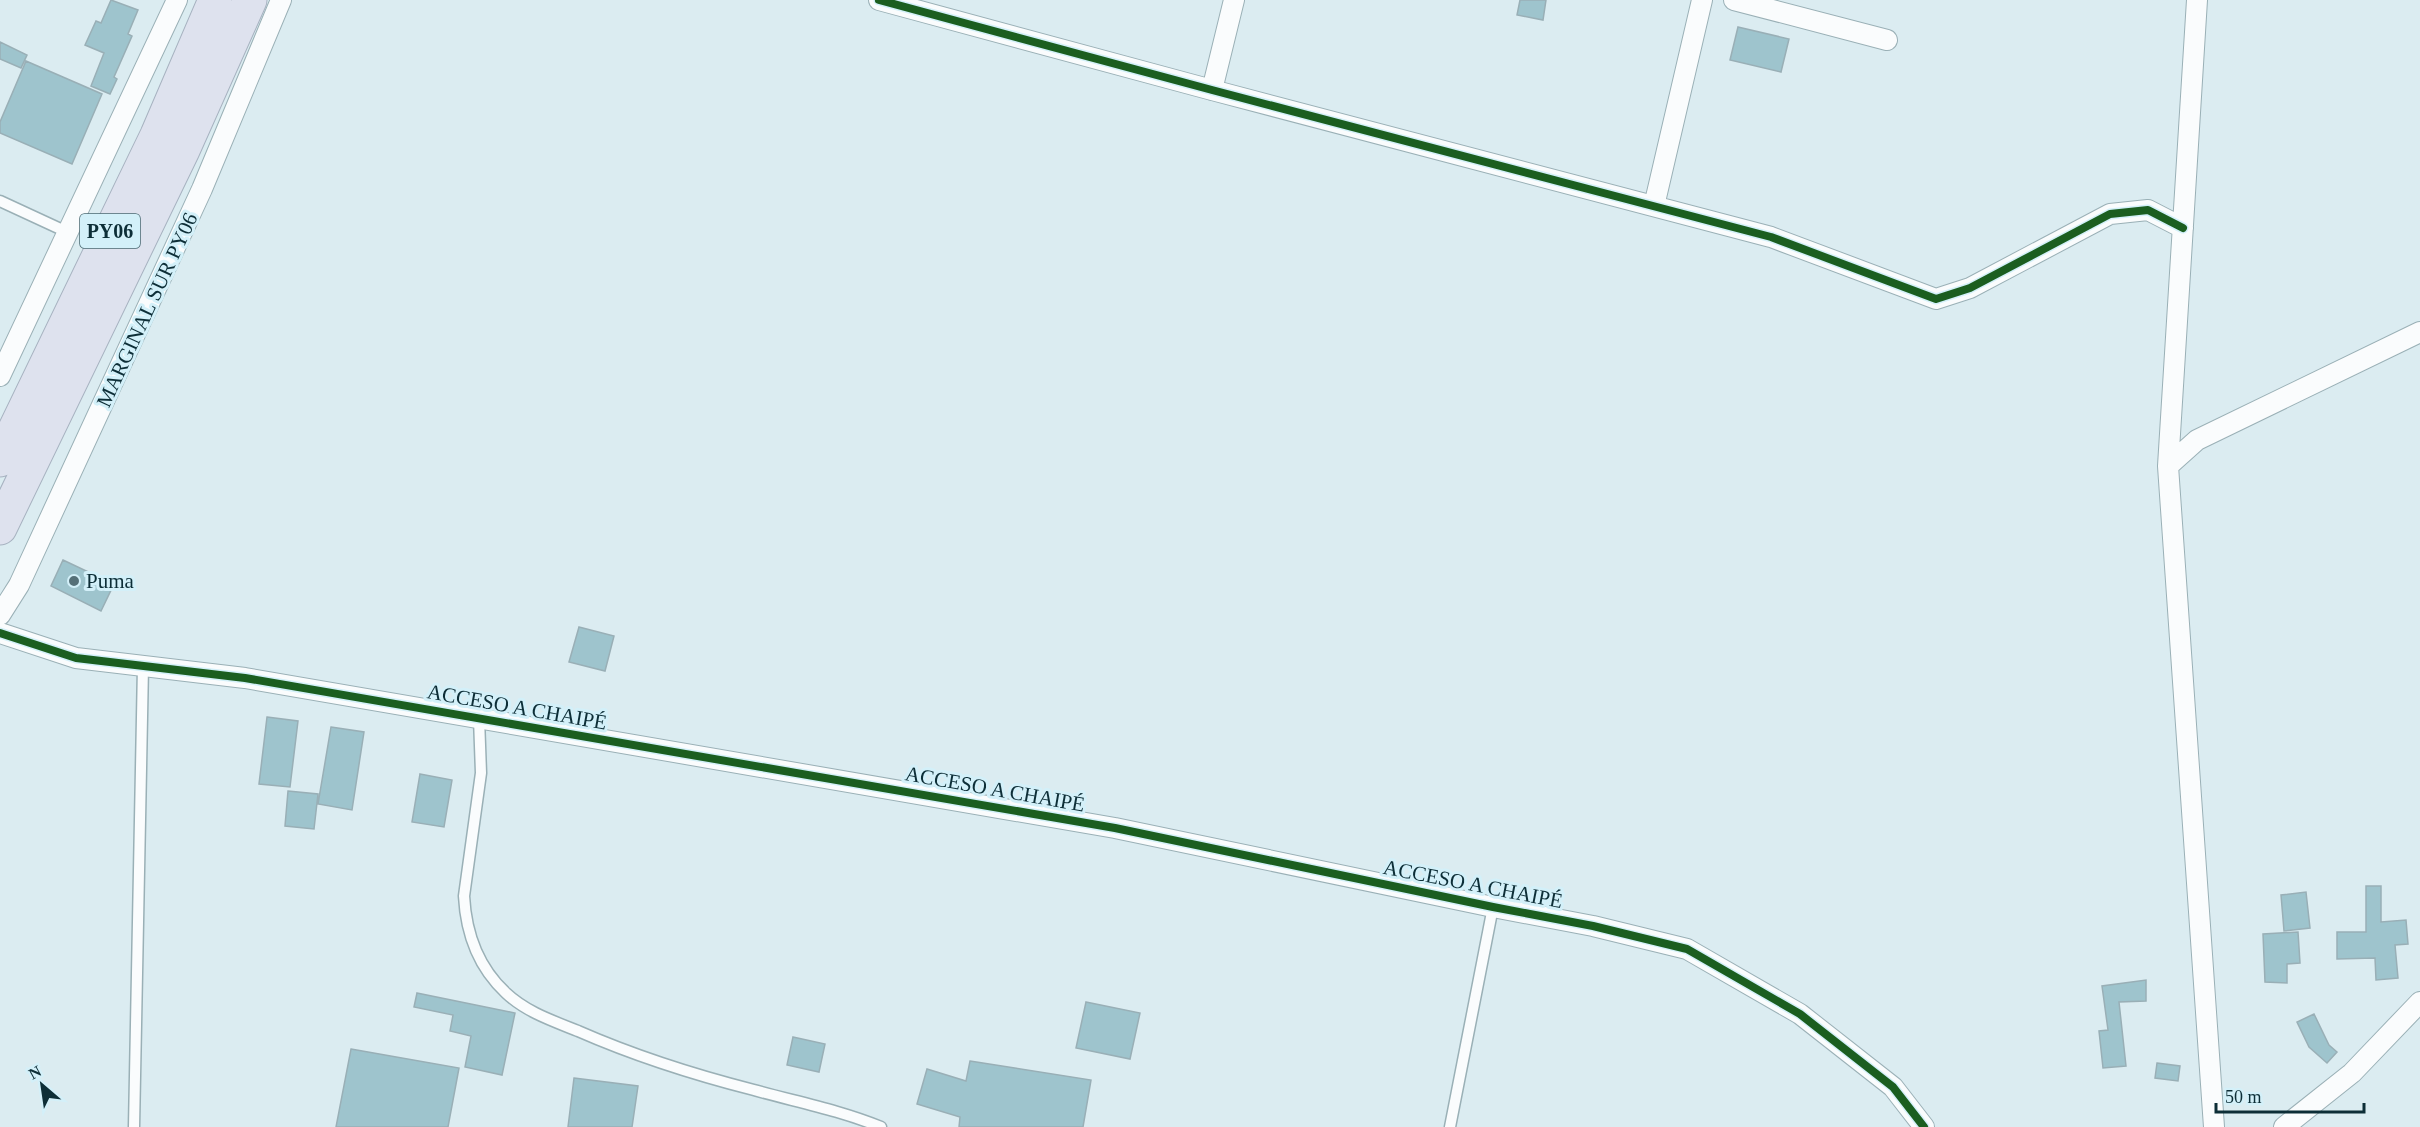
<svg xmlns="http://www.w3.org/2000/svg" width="2420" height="1127" font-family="Georgia,serif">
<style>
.building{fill:#9ec4cd;stroke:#99afb6;stroke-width:1.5}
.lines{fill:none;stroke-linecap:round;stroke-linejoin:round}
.lane-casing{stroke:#9ab0b6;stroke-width:13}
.street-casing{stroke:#9ab0b6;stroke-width:22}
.highway-casing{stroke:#a7b2c0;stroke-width:35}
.lane{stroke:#fafcfd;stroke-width:10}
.street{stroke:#fafcfd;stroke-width:20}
.highway{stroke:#dee2ee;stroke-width:33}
.cycleway-casing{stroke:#d3f0f9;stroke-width:11}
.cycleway{stroke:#1b5e20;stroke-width:8}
.poi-dot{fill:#557078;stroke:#d3f0f9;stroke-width:2}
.labels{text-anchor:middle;stroke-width:6;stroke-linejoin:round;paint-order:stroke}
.shield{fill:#d3f0f9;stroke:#486871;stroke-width:1.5}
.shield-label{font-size:20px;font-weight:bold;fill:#0d2e37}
.street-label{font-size:21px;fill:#0d2e37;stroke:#d3f0f9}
.poi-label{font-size:21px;fill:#0d2e37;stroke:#d3f0f9;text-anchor:start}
</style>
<rect width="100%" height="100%" fill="#dbecf1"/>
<path class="building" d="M111,0L138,10L128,34L132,36L114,77L117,79L110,94L91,86L104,53L85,45L96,21L101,23Z
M1520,0H1546L1543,20L1517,15Z
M1738,27L1789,39L1781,72L1730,60Z
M0,42L27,55L21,68L0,59Z
M26,61L102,94L72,164L0,133V122Z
M63,560L114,584L101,611L51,586Z
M579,627L614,636L605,671L569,662Z
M267,717L298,721L290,787L259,784Z
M331,727L364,732L352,810L318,804Z
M420,774L452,780L444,827L412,822Z
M288,791L318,794L314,829L285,826Z
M2366,886H2381V922L2406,920L2408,944L2395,945L2398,978L2376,980L2375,958L2337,959V932H2366Z
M2306,892L2310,928L2284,931L2281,895Z
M2298,932L2300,963L2287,964V983L2265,982L2263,934Z
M2146,980V1001L2119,1002L2126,1066L2103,1068L2099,1031L2108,1030L2102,986Z
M417,993L515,1013L502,1075L465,1067L471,1036L450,1031L453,1015L414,1007Z
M1086,1002L1140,1013L1130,1059L1076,1048Z
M2314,1014L2329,1045L2337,1052L2327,1063L2309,1047L2297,1022Z
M793,1037L825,1044L819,1072L787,1065Z
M351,1049L459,1068L448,1127H336Z
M970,1061L1091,1080L1083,1127H959L960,1117L917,1104L927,1069L966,1081Z
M2157,1063L2180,1066L2178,1081L2155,1078Z
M574,1078L638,1086L632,1127H568Z"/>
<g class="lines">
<defs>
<path id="lane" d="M0,201L67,232
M479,718L481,773L464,896C466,934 478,967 506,993C526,1012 553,1021 578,1031C635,1056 695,1075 754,1090C797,1102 839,1110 881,1127
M134,1127L143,666
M1450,1127L1493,907"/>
<path id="street" d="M879,0L1212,90L1771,237L1936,299L1970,288L2110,214L2148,210L2183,228
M1734,0L1887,40
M2197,0L2168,466L2214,1127
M1212,90L1234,0
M1654,206L1702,0
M0,376L177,0
M2168,466L2197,440L2420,332
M0,615L19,585L202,189L281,0
M0,633L76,658L245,678L1115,828L1493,907L1593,926L1687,949L1800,1014L1893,1087L1924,1127
M2284,1127L2352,1073L2420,1002"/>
<path id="highway" d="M0,460L157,135L215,0
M0,528L183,150L250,0"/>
</defs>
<use href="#lane" class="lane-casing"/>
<use href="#street" class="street-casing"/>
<use href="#highway" class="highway-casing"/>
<use href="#lane" class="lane"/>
<use href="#street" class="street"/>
<use href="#highway" class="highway"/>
<defs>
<path id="cycleway" d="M879,0L1212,90L1771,237L1936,299L1970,288L2110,214L2148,210L2183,228
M0,633L76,658L245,678L1115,828L1493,907L1593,926L1687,949L1800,1014L1893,1087L1924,1127"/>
</defs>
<use href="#cycleway" class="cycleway-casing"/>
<use href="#cycleway" class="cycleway"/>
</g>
<circle class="poi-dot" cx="74" cy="581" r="6"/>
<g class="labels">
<rect class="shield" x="80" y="214" width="60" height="34" rx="4.5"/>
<g class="shield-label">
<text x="110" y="238">PY06</text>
</g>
<g class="street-label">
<text transform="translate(147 310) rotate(-65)" y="7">MARGINAL SUR PY06</text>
<text transform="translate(517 707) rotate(10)" y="7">ACCESO A CHAIPÉ</text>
<text transform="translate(995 789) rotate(10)" y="7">ACCESO A CHAIPÉ</text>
<text transform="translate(1473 884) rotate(11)" y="7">ACCESO A CHAIPÉ</text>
</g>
<g class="poi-label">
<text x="86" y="588">Puma</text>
</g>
</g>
<g transform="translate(42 1085) rotate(331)" stroke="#d3f0f9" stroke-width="4.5" paint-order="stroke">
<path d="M0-4.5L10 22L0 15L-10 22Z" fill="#0d2e37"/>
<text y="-9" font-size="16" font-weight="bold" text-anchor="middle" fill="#0d2e37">N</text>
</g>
<path d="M2216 1103v9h148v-9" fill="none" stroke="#0d2e37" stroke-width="3"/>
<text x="2225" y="1103" font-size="18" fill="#0d2e37" stroke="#d3f0f9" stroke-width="4.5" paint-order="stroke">50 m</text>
</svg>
